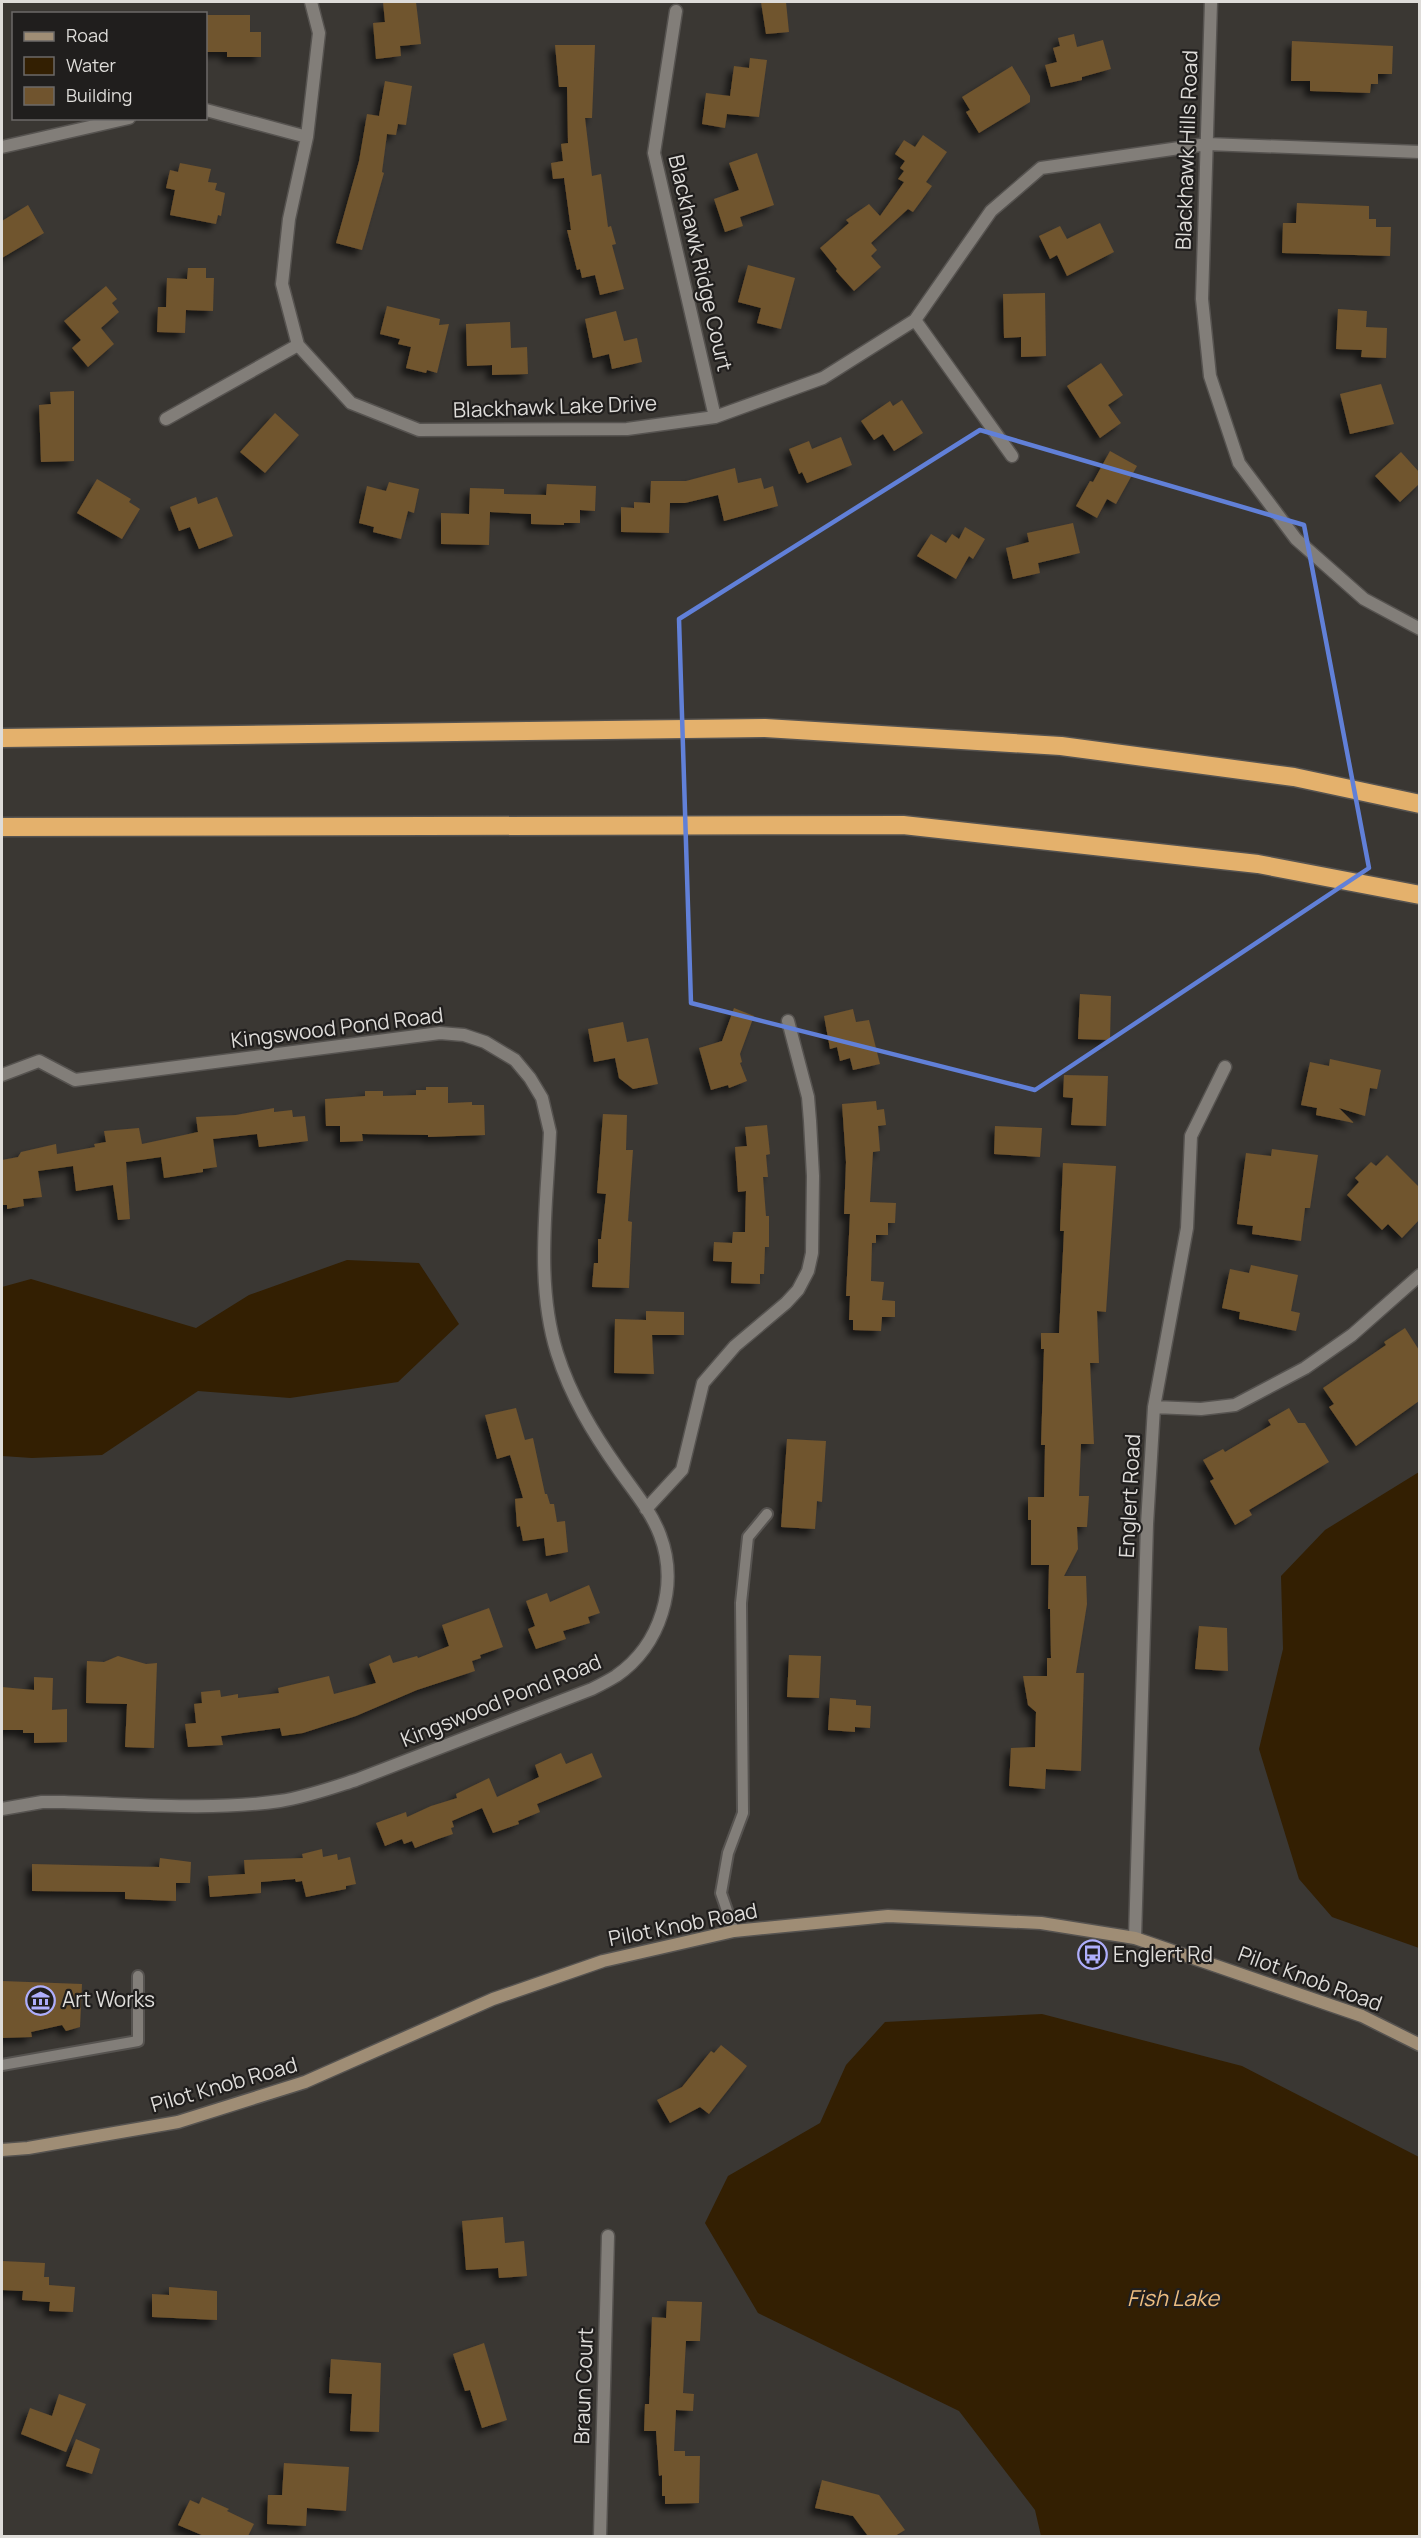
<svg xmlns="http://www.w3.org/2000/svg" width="1421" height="2538" font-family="Manrope,sans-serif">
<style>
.water{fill:#331f02}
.building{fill:#70542e;filter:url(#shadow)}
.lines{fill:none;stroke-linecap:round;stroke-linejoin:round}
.lane-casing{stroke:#565350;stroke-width:14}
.street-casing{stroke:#565350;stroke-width:15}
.secondary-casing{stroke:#565350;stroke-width:15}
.highway-casing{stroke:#565350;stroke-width:21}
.lane{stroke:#827e79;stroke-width:10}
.street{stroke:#827e79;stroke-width:12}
.secondary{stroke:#9f8d75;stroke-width:12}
.highway{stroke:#e4b16c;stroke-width:18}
.marked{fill:none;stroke:#6180d8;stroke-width:4.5;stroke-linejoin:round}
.labels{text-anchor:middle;stroke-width:4.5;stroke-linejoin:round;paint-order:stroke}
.street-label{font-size:21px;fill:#dedcd9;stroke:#201e1d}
.poi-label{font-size:21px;fill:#dedcd9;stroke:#201e1d;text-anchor:start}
.water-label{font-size:22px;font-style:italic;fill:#ecbc7f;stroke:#201e1d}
</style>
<defs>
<filter id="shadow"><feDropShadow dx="-5.5" dy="5.5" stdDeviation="3" flood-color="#0009"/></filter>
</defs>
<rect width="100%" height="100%" fill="#3a3733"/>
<path class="water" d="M347,1260L419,1263L459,1324L398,1382L290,1398L198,1391L102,1455L32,1458L2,1456V1287L31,1279L196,1328L249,1295Z
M1419,1472V1948L1332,1917L1299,1879L1259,1749L1283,1649L1281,1576L1325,1530Z
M1042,2014L1242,2066L1419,2157V2536H1041L1035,2510L959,2411L758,2313L705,2223L728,2176L820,2123L846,2065L885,2022Z"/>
<path class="building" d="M383,2H416L421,44L400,46L401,56L376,59L373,23L385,22Z
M761,2H786L789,32L766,34Z
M206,15H250V32H261V57H227V52H206Z
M1074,34L1077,47L1103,40L1111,69L1082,77V80L1051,87L1045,65L1057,62L1053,48L1060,46L1058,38Z
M1292,41L1393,46L1392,74H1378V84H1371L1370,93L1310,91V81H1291Z
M555,45H595L592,118H585L592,176L601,174L608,227L611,226L616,244L612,245L624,289L600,295L595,275L582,278L580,269L577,270L567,230H571L564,178L553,179L551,163L563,161L561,144L568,143L567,87H559Z
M750,58L767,60L759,117L727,114L725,128L702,124L706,93L730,96L734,66L749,68Z
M1012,66L1030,96V102L979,133L966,112L970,110L962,97Z
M385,81L412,86L406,125L398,124L396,135L387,134L382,172L384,173L362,250L336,243L359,161L367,114L379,116Z
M923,135L947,152L926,182L932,186L913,212L908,209L871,243L877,250L871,256L881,267L854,291L836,271L837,269L820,248L849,223L846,220L869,204L880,216L904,182L898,179L904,171L900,168L905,161L895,154L904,140L915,147Z
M757,153L774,205L740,217L743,226L725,232L714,199L739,190L729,163Z
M180,163L211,169L208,182L217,183L215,190L225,193L221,216L218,215L216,224L170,215L175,190L166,188L170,170L178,172Z
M1297,203L1369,206V219H1376V227H1391L1390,256L1282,253L1283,223H1296Z
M28,205L44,233L2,258V221Z
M1100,223L1114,252L1067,276L1057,255L1050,259L1039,236L1060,226L1067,239Z
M748,265L795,278L781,329L757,323L761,308L738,302Z
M188,268H206V278H214L213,311L186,310L185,333L157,332L158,307H166L167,278L187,279Z
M106,286L117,299L112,303L119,312L101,328L114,344L88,367L72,348L81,340L64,321Z
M1045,293L1046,356L1021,357V337L1004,338L1003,294Z
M387,306L440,319L439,325L449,324L437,373L427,370L426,373L406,368L411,347L398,344L400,339L380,334Z
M1338,309L1367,311L1366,327L1387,328L1386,358L1361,357L1362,350L1336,349Z
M616,311L624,341L637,338L642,362L612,369L609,354L593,358L585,319Z
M510,322L511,348L527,347L528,374L492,375V365L467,366L466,324Z
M1101,363L1123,395L1108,405L1121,423L1100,438L1067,386Z
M1381,384L1394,424L1350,434L1340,394Z
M74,391V461L41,462L39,405L51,404L50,392Z
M902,400L923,433L894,451L883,434L874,440L861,421L890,401L893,406Z
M275,413L299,435L265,473L240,452Z
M841,437L852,465L807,483L802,472L799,474L789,449L809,441L812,449Z
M1110,451L1137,466L1116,504L1107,499L1097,518L1076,506L1090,481L1093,482Z
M1401,452L1419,472V484L1400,502L1375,476Z
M735,468L738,483L761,478L764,489L773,486L778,506L724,521L718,495L685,503H670L669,533L621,532V507L634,508V502L650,503L651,481H686Z
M97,479L131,499L129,502L140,509L122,539L77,513Z
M389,482L419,489L414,513L408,511L401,539L373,532L374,527L359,523L367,486L386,491Z
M547,484L596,486L595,511L580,510V523H564V525L531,524V514L490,512L489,545L441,544V513L469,514L470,488L504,489V494L546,495Z
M196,497L198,504L217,497L233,536L199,549L190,527L179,531L170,507Z
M1073,523L1080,553L1038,563L1040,573L1013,579L1006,548L1029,542L1027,533Z
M965,527L985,539L973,559L969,556L956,579L917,556L931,534L946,543L952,534L959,539Z
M1080,994L1111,996L1110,1040L1078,1039Z
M734,1008L754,1016L740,1054L742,1062L740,1063L747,1081L729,1088L728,1085L711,1090L699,1048L722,1041Z
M853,1009L856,1022L869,1020L880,1064L853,1070L850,1058L840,1061L837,1047L830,1049L824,1016Z
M623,1022L627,1042L648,1038L658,1084L633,1089L619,1078L615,1058L594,1062L588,1029Z
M1330,1059L1381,1070L1377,1089L1370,1088L1365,1116L1339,1108L1354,1123L1316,1115L1317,1108L1301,1105L1310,1062L1329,1066Z
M1064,1075L1108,1076L1106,1126L1071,1125L1073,1098L1063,1097Z
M426,1087H448V1103L472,1102V1105H484L485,1135L428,1137V1135L362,1134L363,1141L340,1142V1126H326L325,1099L365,1096V1091H383V1096L416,1095V1090H426Z
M876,1101L877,1110L884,1109L886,1125L878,1126L880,1151L873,1152L870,1202L896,1203L895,1223H888V1235H876V1243H872L871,1281L884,1282L882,1300L895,1301V1317H882L881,1331L853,1330V1320H849L850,1296H846L850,1214H844L846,1162L842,1104Z
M274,1108V1112L292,1110L293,1117L305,1116L308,1141L259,1147L257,1134L213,1139L217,1167L203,1169V1172L164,1178L161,1157L126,1162L130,1219L118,1220L113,1185L76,1191L73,1166L38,1171L42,1197L23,1199L24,1206L7,1209V1205H2V1160L18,1157L21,1152L56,1144L57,1154L95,1147L94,1144L106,1142L104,1131L139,1128L142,1144L198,1132L196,1117L236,1115Z
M603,1114L627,1115L626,1150H633L628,1221L632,1222L629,1288L592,1287L594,1263H598V1239H601L606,1194L597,1193Z
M767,1125L770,1154L766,1155L768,1177H763L766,1216H769V1247H765L764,1274H760V1284L731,1283L732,1262L713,1261L714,1242L732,1243L733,1232H745L746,1191L738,1192L735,1147L747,1146L745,1127Z
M995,1126L1042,1128L1040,1157L994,1154Z
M1272,1149L1318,1155L1310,1208H1305L1301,1241L1252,1234L1253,1226L1237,1224L1246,1153L1271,1156Z
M1387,1155L1419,1187V1220L1402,1238L1388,1224L1382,1230L1347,1195L1359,1182L1355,1178L1371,1162L1376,1166Z
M1063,1163L1116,1166L1106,1312L1097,1311L1099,1363H1090L1094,1444H1081L1079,1496H1089L1087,1527H1077L1078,1549L1064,1576H1086L1087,1604L1076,1673H1084L1081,1771L1046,1769L1045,1789L1009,1786L1011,1748L1035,1747L1036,1712L1028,1705L1023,1676H1047V1658H1051L1050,1609H1048L1049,1565H1031V1520H1028V1497H1044L1045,1445H1041L1044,1349H1041V1333H1059L1064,1231H1060Z
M1251,1265L1298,1275L1291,1311L1300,1313L1296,1331L1239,1319L1240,1312L1222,1308L1230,1269L1249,1273Z
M646,1311L684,1312V1335H652L654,1374L614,1373L615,1319L646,1320Z
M1405,1328L1419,1350V1401L1356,1446L1329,1407L1334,1404L1323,1388L1386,1345L1384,1342Z
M516,1408L525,1440L533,1438L545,1494H547L550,1504H554L557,1522L565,1521L568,1552L546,1556L544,1538L523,1541L520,1526L517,1527L515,1499L523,1498L510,1455L497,1459L485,1415Z
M1289,1408L1298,1423H1305L1329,1462L1249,1510L1252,1515L1235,1525L1210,1481L1214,1479L1203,1460L1223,1449L1225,1452L1271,1425L1268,1420Z
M787,1439L826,1441L822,1502L817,1501L815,1529L781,1527Z
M589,1585L600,1613L588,1617L590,1623L563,1631L566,1639L536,1649L528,1629L535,1626L526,1601L547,1593L550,1602Z
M489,1608L503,1647L480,1655L481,1658L472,1661L475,1671L417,1690L356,1716L303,1733L282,1736L280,1728L221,1736L223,1745L188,1747L185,1724L196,1723L194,1704L202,1703L201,1692L220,1690L221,1697L238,1694V1698L279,1693L278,1688L329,1676L334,1694L376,1683L369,1664L390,1655L393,1663L417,1656L418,1658L449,1646L442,1625Z
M1199,1626L1227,1628L1228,1671L1195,1669Z
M789,1655L821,1656L819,1698L787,1697Z
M118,1656L146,1664L157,1663L154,1748L125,1747L127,1704L86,1703L87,1661L104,1662Z
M34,1677L53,1678L52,1710L67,1709V1742L34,1743V1733H23V1730H2V1687L34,1690Z
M830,1698L856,1700V1705L871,1706L870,1728L855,1727V1732L828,1730Z
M561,1753L566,1764L592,1753L602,1777L537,1804L540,1812L518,1821L519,1824L493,1833L482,1808L452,1821L454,1827L451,1828L453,1834L438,1839L415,1848L412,1841L404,1844L402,1839L385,1846L376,1823L406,1812L407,1817L431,1806L457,1798L456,1794L489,1778L497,1797L539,1777L535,1765Z
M322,1849L323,1857L337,1854L338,1860L350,1857L356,1884L346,1886V1889L306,1897L302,1881L296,1882L295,1879L261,1882V1893L210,1897L208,1876L245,1874L244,1860L303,1858L302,1854Z
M160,1858L191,1862L190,1883H176V1901L125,1899V1892L32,1891V1864L159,1867Z
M2,1981L82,1984L80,2027L66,2031L62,2025L31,2032L32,2037L2,2038Z
M721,2045L747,2066L709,2114L700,2107L670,2123L657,2100L682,2087L711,2051L714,2053Z
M503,2217L505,2243L524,2241L527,2276L499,2278L498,2268L466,2270L462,2221Z
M2,2261L45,2263L44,2277H49V2285L75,2287L73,2312L49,2311L50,2302L22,2300L23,2291L2,2290Z
M169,2287L217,2291V2320L152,2317V2294L169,2295Z
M667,2301L702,2302L700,2341H686L683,2393L694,2394L693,2411L676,2410L674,2451H685V2456H700L699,2503L665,2504V2496H662V2475L659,2476L656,2431H644L645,2404H649L652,2317L666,2318Z
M484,2343L507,2420L482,2428L470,2390L465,2391L453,2354Z
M331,2359L381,2363L379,2432L350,2431L352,2394L329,2393Z
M59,2394L86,2404L66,2452L21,2434L30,2408L52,2416Z
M76,2439L100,2449L92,2474L66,2466Z
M284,2463L349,2467L346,2511L307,2508L306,2526L267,2524L268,2495H282Z
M822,2480L879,2495L905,2530L895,2536H868L853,2516L815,2508Z
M202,2497L229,2509L227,2511L254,2524L248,2536H204L178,2525L190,2500L199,2504Z"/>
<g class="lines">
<defs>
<path id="lane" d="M734,1931L721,1893L728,1853L743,1813L741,1603L748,1537L767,1514
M2,2065L138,2041V1976"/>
<path id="street" d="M311,2L319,33L307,137L289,219L282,284L298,345L351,403L419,430L627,429L715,417L823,378L915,320L991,211L1041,168L1207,144L1420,152
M1211,2L1202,299L1210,376L1239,463L1296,539L1364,599L1420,629
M676,11L654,153L715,417
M206,110L307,137
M2,147L129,118
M915,320L1012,456
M166,419L298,345
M2,1075L39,1061L75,1080L440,1033L464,1035L485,1042L515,1060L530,1078L542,1098L550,1132C547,1204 535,1283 557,1353C571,1397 593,1433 619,1470C633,1490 651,1511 660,1535C679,1585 661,1645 616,1676C608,1681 600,1685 592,1689L356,1780C331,1788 306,1797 280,1801C209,1811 136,1804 64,1802H42L2,1809
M1154,1407L1201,1409L1235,1405L1305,1368L1352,1335L1420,1275
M646,1509L682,1470L703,1383L735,1346L786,1303L798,1290L808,1271L812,1253L813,1176L810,1121L808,1097L788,1021
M1135,1938L1147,1524L1154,1407L1187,1228L1191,1136L1225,1067
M600,2536L608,2236"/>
<path id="secondary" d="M2,2150L28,2148L178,2122L305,2082L493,1999L603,1961L734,1931L888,1916L1041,1923L1135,1938L1362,2016L1420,2045"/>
<path id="highway" d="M2,738L765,728L1061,746L1294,777L1420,804
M2,827L903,825L1258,864L1420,895"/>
</defs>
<use href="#lane" class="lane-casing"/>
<use href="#street" class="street-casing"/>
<use href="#secondary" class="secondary-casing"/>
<use href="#highway" class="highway-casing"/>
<use href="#lane" class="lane"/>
<use href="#street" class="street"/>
<use href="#secondary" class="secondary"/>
<use href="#highway" class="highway"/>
</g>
<path class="marked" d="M980,430L1304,525L1369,868L1035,1090L691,1003L679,619Z"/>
<defs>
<symbol id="bus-ring" viewBox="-11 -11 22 22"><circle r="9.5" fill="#201e1d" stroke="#aeaefb" stroke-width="1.5"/><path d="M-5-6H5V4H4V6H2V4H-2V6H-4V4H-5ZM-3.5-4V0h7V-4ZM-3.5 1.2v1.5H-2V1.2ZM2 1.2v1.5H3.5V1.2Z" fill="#aeaefb"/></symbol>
<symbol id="museum-ring" viewBox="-11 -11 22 22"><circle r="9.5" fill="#201e1d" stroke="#aeaefb" stroke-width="1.5"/><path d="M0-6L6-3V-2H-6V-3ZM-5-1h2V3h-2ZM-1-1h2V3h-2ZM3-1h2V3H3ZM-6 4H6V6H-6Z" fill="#aeaefb"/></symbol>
</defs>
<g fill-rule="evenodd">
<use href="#bus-ring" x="1076" y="1938" width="33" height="33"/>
<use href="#museum-ring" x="24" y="1984" width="33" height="33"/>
</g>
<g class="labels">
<g class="street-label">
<text transform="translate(1187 150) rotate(-88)" y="7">Blackhawk Hills Road</text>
<text transform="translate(700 263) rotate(77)" y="7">Blackhawk Ridge Court</text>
<text transform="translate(555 407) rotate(-2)" y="7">Blackhawk Lake Drive</text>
<text transform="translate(337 1028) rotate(-7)" y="7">Kingswood Pond Road</text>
<text transform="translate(1130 1496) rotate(-87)" y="7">Englert Road</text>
<text transform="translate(501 1701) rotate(-22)" y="7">Kingswood Pond Road</text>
<text transform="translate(683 1925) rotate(-11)" y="7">Pilot Knob Road</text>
<text transform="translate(1310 1979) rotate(20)" y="7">Pilot Knob Road</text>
<text transform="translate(224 2085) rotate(-16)" y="7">Pilot Knob Road</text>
<text transform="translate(584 2386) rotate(-88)" y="7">Braun Court</text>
</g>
<g class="poi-label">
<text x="1113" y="1962">Englert Rd</text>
<text x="62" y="2007">Art Works</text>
</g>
<g class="water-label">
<text x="1173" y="2306">Fish Lake</text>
</g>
</g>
<rect width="1421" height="2538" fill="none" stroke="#dedcd9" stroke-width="6"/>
<rect x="12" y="12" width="195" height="108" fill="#201e1d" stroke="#6c6a68" stroke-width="1.5"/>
<rect x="24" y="32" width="30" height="9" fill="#9f8d75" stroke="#6c6a68" stroke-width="1.5"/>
<text x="66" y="42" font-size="18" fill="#dedcd9">Road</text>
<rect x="24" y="57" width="30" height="18" fill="#331f02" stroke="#6c6a68" stroke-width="1.5"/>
<text x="66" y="72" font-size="18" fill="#dedcd9">Water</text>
<rect x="24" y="87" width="30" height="18" fill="#70542e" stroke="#6c6a68" stroke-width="1.5"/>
<text x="66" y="102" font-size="18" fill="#dedcd9">Building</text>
</svg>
